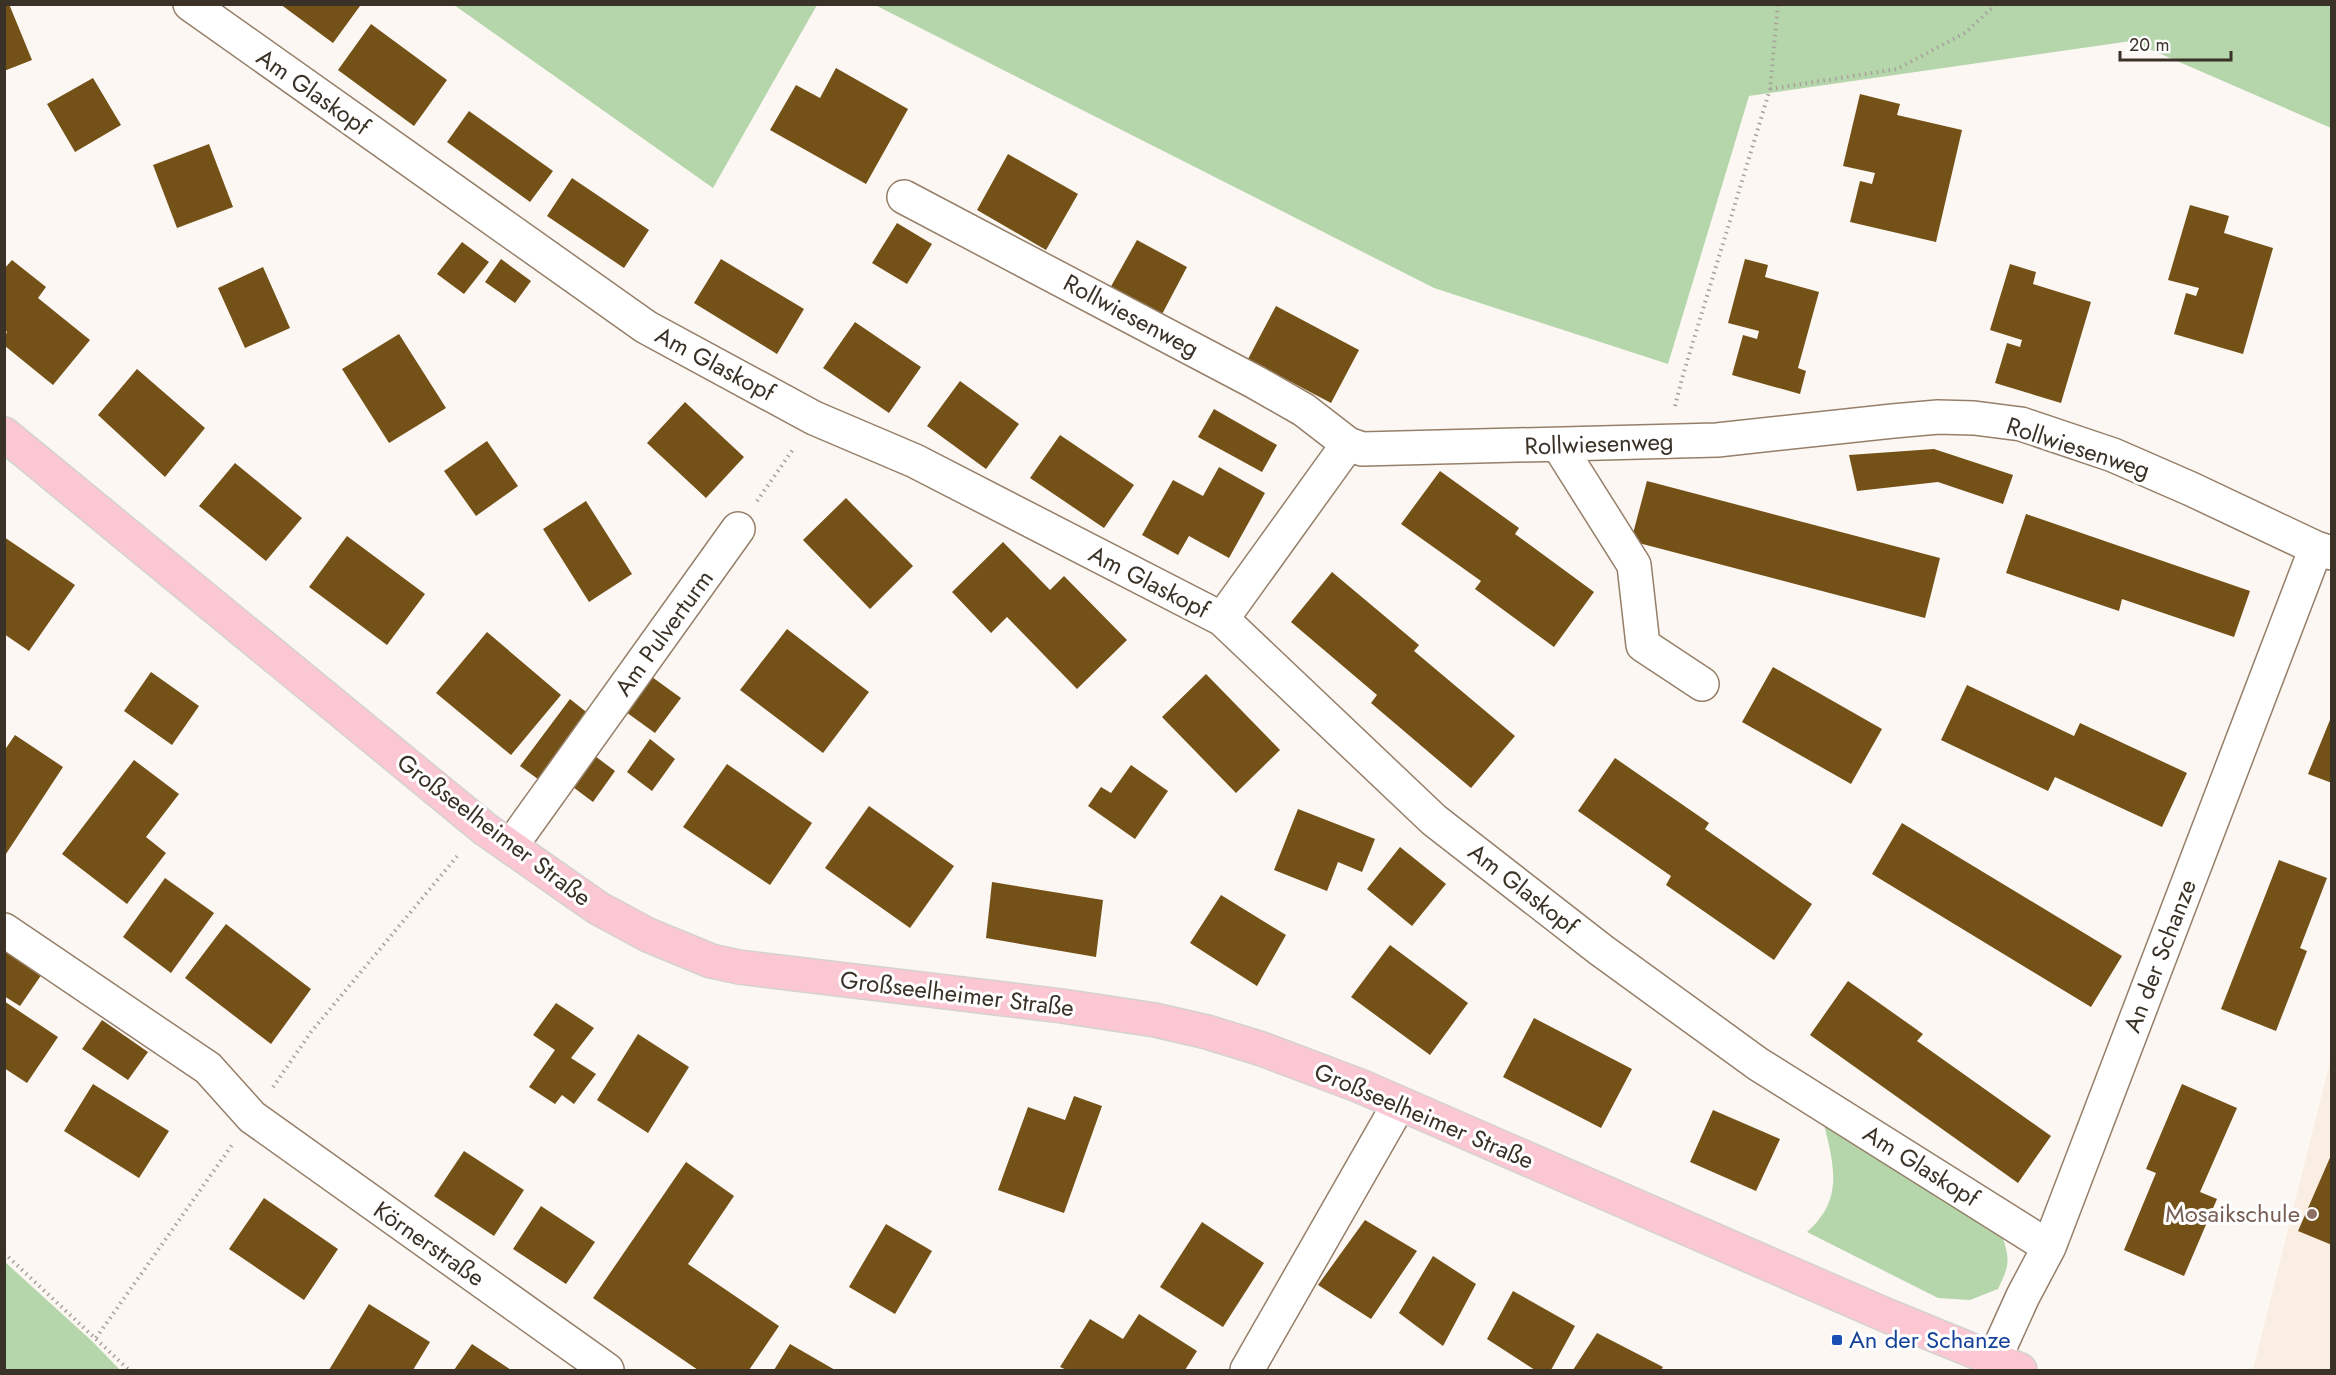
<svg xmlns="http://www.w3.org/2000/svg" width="2336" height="1375" font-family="Jost,sans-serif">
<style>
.built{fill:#faeee2}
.green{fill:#b5d6ab}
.building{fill:#745217}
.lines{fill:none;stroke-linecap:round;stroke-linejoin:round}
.minor-casing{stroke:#957f69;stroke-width:36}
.major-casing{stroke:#d4d2cf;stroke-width:36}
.path{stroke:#a8a19a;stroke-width:4;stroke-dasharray:1.5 4.5;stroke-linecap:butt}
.minor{stroke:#fff;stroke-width:33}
.major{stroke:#fbc7d3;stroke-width:33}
.education-dot{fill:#8d6e63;stroke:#fff;stroke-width:2}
.transit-dot{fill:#1a4fb4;stroke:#fff;stroke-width:2}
.labels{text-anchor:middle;stroke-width:6;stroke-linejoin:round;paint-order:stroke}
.street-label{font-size:24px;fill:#3a3127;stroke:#fff}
.education-label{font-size:24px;fill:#785e54;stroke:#fff;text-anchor:end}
.transit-label{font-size:24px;fill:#164399;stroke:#fff;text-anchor:start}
</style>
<rect width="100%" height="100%" fill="#fcf7f3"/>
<path class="built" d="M2331,1058V1370H2253Z"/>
<path class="green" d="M454,5H817L713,188Z
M875,5H2331V128L2131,41L1749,96L1668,364L1434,288Z
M1824,1124L2003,1239C2011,1261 2008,1268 1998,1289L1970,1300L1938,1298L1807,1232C1844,1200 1834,1166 1824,1124Z
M4,1261L93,1342L120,1370H5Z"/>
<path class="building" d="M4,4H9L32,60L4,71Z
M280,4H358L360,6L333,43Z
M371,24L447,80L414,126L338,70Z
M836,68L908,109L866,184L770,130L796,85L820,98Z
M93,78L121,125L75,152L47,104Z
M1860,94L1900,104L1897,115L1962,130L1936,242L1850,222L1860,181L1872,184L1875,173L1843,166Z
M469,111L553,171L530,202L447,142Z
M209,144L233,207L177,228L153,165Z
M1008,154L1078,194L1046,250L977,210Z
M572,178L649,230L624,268L547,216Z
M2190,205L2229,216L2224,233L2273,248L2243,354L2174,334L2186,293L2196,296L2199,288L2168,280Z
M897,223L932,244L907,284L872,263Z
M1137,240L1187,267L1160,318L1109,290Z
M462,242L489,262L464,294L437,274Z
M501,259L531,281L515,303L485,282Z
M721,259L804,309L777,354L694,303Z
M1745,259L1768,265L1765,277L1819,292L1798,368L1806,371L1800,394L1732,375L1743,335L1757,339L1759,331L1728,323Z
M12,260L46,287L38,298L90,340L53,385L5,346V336L7,332L4,329V269Z
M2010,264L2036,272L2033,284L2091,302L2061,403L1995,383L2007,343L2020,347L2022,340L1990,330Z
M263,267L290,328L245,348L218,288Z
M1276,306L1359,350L1331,403L1248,359Z
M855,322L921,367L889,413L823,368Z
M399,334L446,408L389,443L342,369Z
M137,369L205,428L165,477L98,415Z
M960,381L1019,424L986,469L927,426Z
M685,402L744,457L706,498L647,443Z
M1214,409L1277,445L1262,472L1198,437Z
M1060,435L1134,485L1104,528L1030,478Z
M487,441L518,486L476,516L444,471Z
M1934,449L2013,475L2003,504L1938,482L1857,491L1849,455Z
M235,463L302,518L266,561L199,506Z
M1219,467L1265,493L1229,558L1189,536L1178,555L1142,535L1173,480L1203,496Z
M1440,471L1519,528L1515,534L1594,592L1554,647L1475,589L1481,581L1401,524Z
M1647,481L1940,558L1925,618L1631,541Z
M846,498L913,566L870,609L803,540Z
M586,501L632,574L589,602L543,529Z
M2026,514L2250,591L2234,637L2122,599L2119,611L2006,573Z
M347,536L425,594L387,645L309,587Z
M4,537L75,585L29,651L4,634Z
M1003,542L1050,590L1064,576L1127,640L1077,689L1007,617L991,633L952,592Z
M1332,572L1419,645L1414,651L1515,736L1471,788L1371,703L1377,695L1291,622Z
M787,629L869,692L823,753L740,690Z
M487,632L561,695L511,755L436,693Z
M1773,667L1882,729L1851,784L1742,722Z
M151,672L199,706L172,745L124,711Z
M1206,674L1280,750L1236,793L1162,717Z
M652,677L681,698L655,733L626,712Z
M1967,685L2074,736L2080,723L2187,773L2162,827L2055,777L2048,791L1941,740Z
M570,699L590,715L542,782L520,766Z
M2332,715V783L2308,774Z
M15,735L63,767L4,857V751Z
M650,739L675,759L652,791L627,772Z
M595,756L615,771L593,802L573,787Z
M1615,758L1709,823L1705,829L1812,904L1774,960L1666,885L1671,876L1578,811Z
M134,760L179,794L146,837L166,853L127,904L62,854Z
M727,764L812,823L770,885L683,827Z
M1131,765L1168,791L1135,839L1088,806L1101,787L1111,793Z
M869,806L954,866L910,928L825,868Z
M1298,809L1375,839L1362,872L1338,862L1327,891L1274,870Z
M1902,823L2122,956L2091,1007L1872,874Z
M1400,847L1446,884L1412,926L1367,889Z
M2279,860L2327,878L2300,948L2307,951L2276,1031L2221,1009Z
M165,878L214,913L171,973L123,937Z
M992,882L1103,900L1096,957L986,938Z
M1221,895L1286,935L1257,986L1190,943Z
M226,924L311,989L271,1044L185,978Z
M1390,945L1468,1003L1430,1055L1351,997Z
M7,950L42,974L20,1006L4,996V954Z
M1848,981L1923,1034L1917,1041L2051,1136L2018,1183L1810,1035Z
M4,1001L58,1037L27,1083L4,1068Z
M556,1003L594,1028L571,1058L596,1074L574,1104L562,1095L555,1104L529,1087L555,1050L533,1035Z
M1534,1018L1632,1069L1601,1128L1503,1077Z
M102,1020L148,1052L128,1080L82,1049Z
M638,1034L689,1067L648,1133L597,1100Z
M93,1084L169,1131L139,1178L64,1131Z
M2182,1084L2237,1108L2200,1192L2217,1199L2184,1276L2124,1250L2156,1173L2146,1169Z
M1074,1096L1102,1106L1064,1213L998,1190L1028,1107L1065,1120Z
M1713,1110L1780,1139L1756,1191L1690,1162Z
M464,1151L524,1190L494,1236L434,1196Z
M2332,1153V1245L2298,1231Z
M686,1162L734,1196L688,1264L779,1326L749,1370H698L593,1298Z
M264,1198L338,1249L304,1300L229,1249Z
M541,1206L595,1242L566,1284L513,1249Z
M1365,1220L1417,1251L1371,1319L1318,1285Z
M1202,1222L1264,1263L1223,1327L1160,1287Z
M886,1224L932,1251L895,1314L849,1287Z
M1433,1256L1476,1284L1443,1346L1399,1313Z
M1513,1291L1575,1326L1551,1370H1535L1487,1339Z
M369,1304L430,1342L413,1370H329Z
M1139,1314L1197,1351L1185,1370H1067L1060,1367L1090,1319L1123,1339Z
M1597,1333L1663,1367L1661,1370H1573Z
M472,1344L511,1370H454Z
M790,1344L835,1370H774Z"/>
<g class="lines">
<defs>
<path id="minor" d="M190,4L646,327L814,418L915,461L1222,619L1434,820L1601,950L1758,1064L2049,1247
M904,197L1255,382L1304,410L1348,444L1362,449L1717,440L1893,421L1938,417L1974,418L2021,424L2113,455L2191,489L2316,548L2332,553
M1559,446L1634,565L1643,645L1702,684
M1222,619L1348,444
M511,846L738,529
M4,930L208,1068L252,1117L607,1370
M1994,1360L2023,1296L2049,1247L2316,548
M1247,1370L1399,1104"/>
<path id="major" d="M4,434L485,829L598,908L648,935L711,961L739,967L1062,1006L1155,1020L1207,1032L1262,1049L1360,1086L1888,1316L2020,1370"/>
</defs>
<use href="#minor" class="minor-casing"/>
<use href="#major" class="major-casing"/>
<path class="path" d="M1770,89L1897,69L1965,33L1996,4
M1675,406L1683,375L1770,89L1778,4
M757,501L794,448
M273,1087L311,1032L459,854
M4,1253L129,1370
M96,1338L232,1145"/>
<use href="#minor" class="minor"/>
<use href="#major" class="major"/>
</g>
<circle class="education-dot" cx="2312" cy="1214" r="6"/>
<rect class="transit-dot" x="1831" y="1334" width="12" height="12" rx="3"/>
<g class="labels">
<g class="street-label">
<text transform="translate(313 92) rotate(35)" y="8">Am Glaskopf</text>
<text transform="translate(1131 316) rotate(28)" y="8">Rollwiesenweg</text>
<text transform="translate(715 364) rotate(28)" y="8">Am Glaskopf</text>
<text transform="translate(1599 444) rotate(-2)" y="8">Rollwiesenweg</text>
<text transform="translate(2078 448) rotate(18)" y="8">Rollwiesenweg</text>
<text transform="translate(1149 582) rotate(27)" y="8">Am Glaskopf</text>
<text transform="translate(664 633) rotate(-54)" y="8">Am Pulverturm</text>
<text transform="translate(494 830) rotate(37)" y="8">Großseelheimer Straße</text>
<text transform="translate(1523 889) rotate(38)" y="8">Am Glaskopf</text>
<text transform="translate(2160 956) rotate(-69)" y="8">An der Schanze</text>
<text transform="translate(957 994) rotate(7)" y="8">Großseelheimer Straße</text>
<text transform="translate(1424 1116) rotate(23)" y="8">Großseelheimer Straße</text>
<text transform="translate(1921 1166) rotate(32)" y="8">Am Glaskopf</text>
<text transform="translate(429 1244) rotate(35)" y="8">Körnerstraße</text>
</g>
<g class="education-label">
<text x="2300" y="1222">Mosaikschule</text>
</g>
<g class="transit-label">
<text x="1849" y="1348">An der Schanze</text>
</g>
</g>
<rect width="2336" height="1375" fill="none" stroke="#3a3127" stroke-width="12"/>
<path d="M2120 51v9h111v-9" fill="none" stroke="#3a3127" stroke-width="3"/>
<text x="2129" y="51" font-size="18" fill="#3a3127" stroke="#ffffff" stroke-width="4.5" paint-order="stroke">20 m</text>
</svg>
